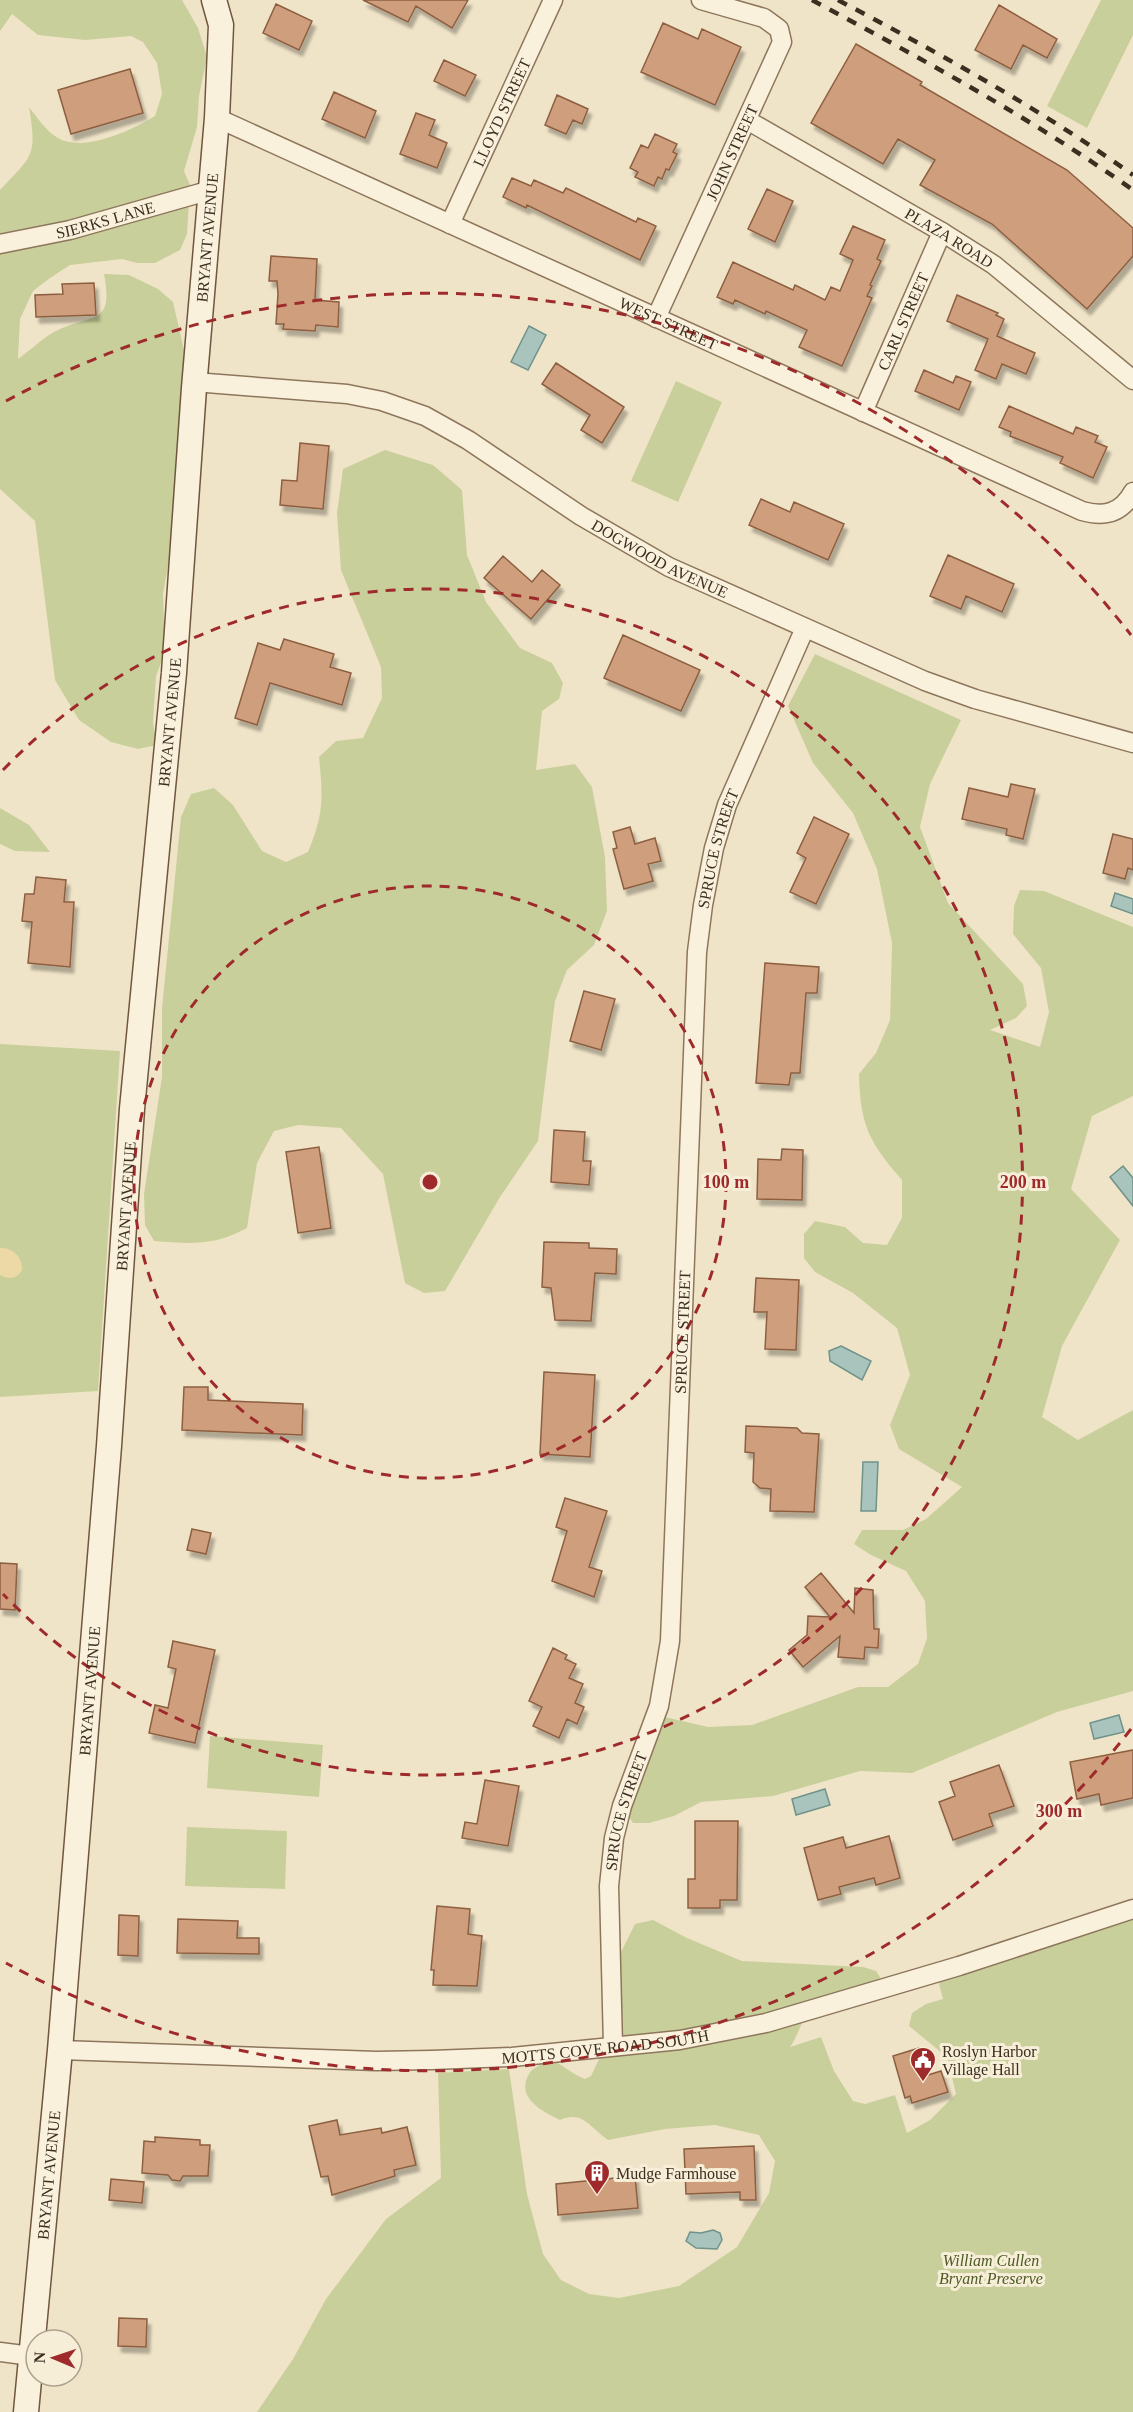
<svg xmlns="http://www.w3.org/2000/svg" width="1133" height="2412" font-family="Georgia,serif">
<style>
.green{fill:#c9cf9b}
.sand{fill:#ecd9a5}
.water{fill:#a9c4bc;stroke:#6f938a;stroke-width:1.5}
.building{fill:#cf9f7d;stroke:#8d5f41;stroke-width:1.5;filter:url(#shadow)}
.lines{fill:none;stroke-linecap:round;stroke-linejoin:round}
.minor-casing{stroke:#8d765c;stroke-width:21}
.secondary-casing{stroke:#6f573f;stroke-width:27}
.minor{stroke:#faf1dc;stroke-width:18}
.secondary{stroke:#faf1dc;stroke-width:24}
.rail{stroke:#3d2e20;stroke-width:4.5;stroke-dasharray:10 10;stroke-linecap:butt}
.ring{fill:none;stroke:#9e2a2b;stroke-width:3;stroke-dasharray:10 8}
.labels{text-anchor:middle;stroke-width:6;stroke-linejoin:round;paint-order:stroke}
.street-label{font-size:16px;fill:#3d2e20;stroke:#f7eed8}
.poi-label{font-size:16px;fill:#3d2e20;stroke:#f7eed8;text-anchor:start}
.park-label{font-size:16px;font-style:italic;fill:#4d5a26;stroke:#f7eed8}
.centre{fill:#9e2a2b;stroke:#f7eed8;stroke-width:3}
.ring-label{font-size:18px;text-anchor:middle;font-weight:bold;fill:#9e2a2b;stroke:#f7eed8;stroke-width:6;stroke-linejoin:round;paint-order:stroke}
</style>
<defs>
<filter id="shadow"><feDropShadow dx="3.5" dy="6" stdDeviation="1.5" flood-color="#0004"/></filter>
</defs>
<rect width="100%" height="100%" fill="#f0e4c8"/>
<path class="green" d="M0,0H182L198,28L207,57L199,96L197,127L184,171L190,185L187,234L180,250L155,263H137L122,259L70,265L50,278L33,291L20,319L18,359C31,350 45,335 60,329C97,314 113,323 104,274L129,275L158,289L173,302L184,350L186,402L179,506L163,594L165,652L156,676L153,723L157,745L138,749L111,742L79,720L55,680L35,521L0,489V190C33,155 37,157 29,107C36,116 47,132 58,138C84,153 132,130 155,116L162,94L157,63L143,42L131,36L85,40L38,35L12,14L0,31Z
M1101,0H1133V35L1087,128L1047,106Z
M676,381L722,402L678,502L631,481Z
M385,450L433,465L462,490L467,555L486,602L520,648L552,663L563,683L559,699L542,711L536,770L575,764L592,787L605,857L607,911L594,945L567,970L555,1001L538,1141L500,1197L445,1291L424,1293L405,1283L383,1174L341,1128L298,1125L274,1131L257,1163L247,1228C214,1246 191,1244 154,1241L145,1225L144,1194L162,1077V1008L181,817L191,794L214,788L233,805L262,851L286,862L308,852C324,813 323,798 319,757L336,741L363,738L382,698L381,667L341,570L337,513L343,469Z
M815,654L961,720L930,784L920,827L948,903L1023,984L1027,1006L1016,1018L990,1030L1040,1047L1049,1012L1041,968L1013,934L1014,906L1020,890L1044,891L1133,927V1096L1092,1116L1071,1189L1120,1240L1062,1346L1042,1417L1078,1440L1133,1410V1691L1057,1712L912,1773L860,1771L773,1796L701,1802L674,1816L649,1823H633L622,1806L656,1715L708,1727L752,1725L858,1687H888L918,1664L927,1638L925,1601L906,1571L871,1555L854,1544L862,1530H903L926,1519L962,1487L899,1449L890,1425L910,1375L897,1328L853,1293L815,1272L804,1258V1234L815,1221L845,1227L863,1243L887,1245L902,1218V1180C869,1142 860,1125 859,1074L876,1053L890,1020L892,943L877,869L853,813L813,763L788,706Z
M0,808L29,825L50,852L15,851L0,844Z
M0,1044L120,1051L98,1391L0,1397Z
M210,1736L323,1745L319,1797L207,1788Z
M187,1827L287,1831L285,1889L185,1886Z
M1133,1909V2412H257L293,2359L326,2299L386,2219L441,2178L438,2073L509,2069L527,2194L543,2254L561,2280L589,2294L619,2298L679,2286L737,2247L769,2193L775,2161L759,2135L715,2125L665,2129L608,2140C590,2128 583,2110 560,2120C543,2112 515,2098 529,2074C532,2068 543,2064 549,2060C563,2063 570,2074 585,2079L591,2076L609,2038L619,1956L635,1924L653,1920L687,1938L742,1961L863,1967L876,1971L880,1977L877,1985C863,1991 821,2002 811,2011C800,2021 799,2035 790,2047L821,2037L834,2071L853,2101L865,2104L895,2095L907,2133L930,2120L956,2094L947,2057L909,2026L912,2013L926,2004L943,1999L939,1984L944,1974Z"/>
<path class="sand" d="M0,1248C13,1248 22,1256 22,1270C17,1279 9,1280 0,1275Z"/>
<path class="water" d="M529,326L546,335L528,370L511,362Z
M1115,893L1133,899V914L1111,906Z
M1123,1166L1133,1178V1206L1110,1177Z
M841,1346L871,1361L862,1380L830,1361L829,1351Z
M863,1462H878L876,1511H861Z
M1119,1715L1124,1732L1094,1739L1090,1723Z
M825,1789L830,1805L796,1815L792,1799Z
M713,2230L720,2233L722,2240L717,2249L696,2248L686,2241L690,2232L701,2233Z"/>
<path class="building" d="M363,0H468L452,28L416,6L408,22Z
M276,4L312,21L299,50L263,33Z
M999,5L1057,39L1047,58L1023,45L1011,69L975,50Z
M663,23L698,39L702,29L741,47L715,105L641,72Z
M856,44L922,82L920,85L1067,170L1133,228V256L1087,309L992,224L920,185L935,160L898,139L883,164L811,123Z
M444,60L476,75L465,96L434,81Z
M130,69L143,113L71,134L58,90Z
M334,92L376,111L365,138L322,119Z
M557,95L588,109L582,124L573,120L566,134L545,125Z
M416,113L435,120L429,135L447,143L437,168L400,154Z
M655,134L677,144L673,152L677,154L669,170L666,169L662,179L658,177L654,186L635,177L638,172L630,168L641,145L648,148Z
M512,178L531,186L534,180L563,193L566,188L636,222L638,218L656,226L640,260L527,205L526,208L503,197Z
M767,189L793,201L775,242L748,229Z
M853,226L885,240L877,259L881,261L870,285L872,286L867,296L872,298L842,366L799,347L807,330L766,311L765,314L735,300L733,304L717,297L733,262L793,290L795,285L825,300L831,287L840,291L853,260L840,254Z
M271,256L317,259L315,300L339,302L338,327L316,325L315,331L283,329L284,324H276L278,294L277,281H269Z
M94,283L96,315L36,317L35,295L63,294L62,284Z
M957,295L998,313L996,315L1004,319L997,336L1035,353L1026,374L1002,364L996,379L975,370L988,339L947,321Z
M556,363L624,407L602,443L581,430L590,415L542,384Z
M924,370L953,383L956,376L971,382L959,410L915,391Z
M1009,406L1073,434L1076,427L1098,436L1095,442L1107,447L1093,478L1060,463L1063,457L1010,436L1011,432L999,427Z
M300,443L329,446L323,509L280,505L282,480L297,481Z
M761,499L790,512L794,502L844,524L828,560L749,525Z
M948,555L1014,584L1002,612L966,596L961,609L930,596Z
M503,556L532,582L542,570L560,585L531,619L484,578Z
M623,635L700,670L681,711L604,678Z
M284,639L334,654L330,667L351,673L342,705L270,683L257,725L235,718L258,643L280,650Z
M1011,784L1035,789L1023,839L1006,835L1007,829L962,819L969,788L1008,797Z
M814,817L849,834L816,904L790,892L806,858L797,853Z
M630,827L635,844L655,838L661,861L648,864L653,881L624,889L613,849L617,848L613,832Z
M1113,834L1133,839V870L1128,868L1125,879L1103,873Z
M36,877L66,880L64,902H74L70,967L28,963L32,922L22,921L25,894H34Z
M765,963L819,967L817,993H806L800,1073H791L789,1085L756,1083Z
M584,991L615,999L601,1050L570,1041Z
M554,1130L585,1132L583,1161H591L589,1185L551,1182Z
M319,1147L331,1228L298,1233L286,1152Z
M782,1149L803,1150L802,1200L757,1199L758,1159L781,1160Z
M544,1242L589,1243V1248L617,1249L616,1274L595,1273L591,1321L555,1320L551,1288L542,1287Z
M756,1278L799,1280L796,1350L765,1349L767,1312H754Z
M544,1372L595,1375L590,1457L540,1454Z
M184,1387H208V1400L303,1404L302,1435L182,1430Z
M746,1426L797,1428L802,1433L819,1434L814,1512L770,1511L771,1489L760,1488L753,1482L754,1453L745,1452Z
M565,1498L607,1511L589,1567L602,1571L594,1597L552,1581L567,1531L556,1527Z
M192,1529L211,1533L206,1554L187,1550Z
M0,1563L17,1564L15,1610L0,1609Z
M821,1573L854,1613L855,1588L873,1590L874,1629H879L878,1648L865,1647L864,1659L838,1657L840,1636L803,1667L789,1650L807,1635L808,1616L830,1617L805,1587Z
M173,1641L215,1650L195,1743L149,1733L155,1705L168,1708L176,1669L168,1667Z
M553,1648L567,1655L565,1659L576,1664L569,1678L583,1684L575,1703L584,1707L577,1724L567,1719L559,1738L533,1726L542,1707L529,1701Z
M1133,1750V1798L1101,1805L1099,1794L1077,1799L1070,1762Z
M999,1765L1014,1806L989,1814L993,1826L953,1840L939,1802L955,1796L950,1782Z
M485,1780L519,1786L508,1846L462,1838L465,1822L477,1824Z
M695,1821H738L737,1900H720V1908H688V1879H695Z
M889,1836L900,1878L876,1885L874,1878L839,1887L841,1894L818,1900L804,1848L843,1837L846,1848Z
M437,1906L470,1909L468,1934L482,1936L477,1986L433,1985L434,1970H431Z
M119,1915L139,1916L138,1956L118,1955Z
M178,1919L238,1921L237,1938H259V1954L177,1953Z
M919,2048L928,2075L941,2071L948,2092L912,2103L910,2096L905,2098L893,2056Z
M337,2120L340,2135L381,2128L382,2133L407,2127L416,2165L394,2170L395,2176L332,2195L328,2176L321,2177L309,2126Z
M155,2137L200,2140V2145H210L208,2176H183L180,2181L172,2180L168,2175L142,2173L144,2141L155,2142Z
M754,2146L756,2200H740V2192L686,2194L684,2149Z
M635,2176L638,2208L558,2215L556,2184Z
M111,2179L144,2182L142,2203L109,2200Z
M119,2318L147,2319L146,2347L118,2346Z"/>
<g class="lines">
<defs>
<g id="minor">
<path id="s1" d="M217,118L1082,511C1103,517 1121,514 1133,492"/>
<path id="s2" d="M747,120L942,232L994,265L1133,380"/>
<path id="s3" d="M450,224L553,0"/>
<path id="s4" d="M0,244L70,230L211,190"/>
<path id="s5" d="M656,318L782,42L779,29L764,18L701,0"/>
<path id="s6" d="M194,382L347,394L382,401L425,416L468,440L581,516L669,567L925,681L975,699L1133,743"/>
<path id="s7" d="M863,412L942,232"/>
<path id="s8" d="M613,2046L609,1886L614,1838L622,1806L659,1706L670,1641L697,952L703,905L714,848L727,805L805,628"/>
<path id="s9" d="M60,2050L376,2061L432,2060L512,2057L680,2040L766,2023L959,1966L1133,1909"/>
<path d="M0,2352L31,2356"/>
</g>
<g id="secondary">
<path id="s10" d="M26,2412L60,2050L109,1446L132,1109L174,673L194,388L217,118L221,25L214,0"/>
</g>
</defs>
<use href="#minor" class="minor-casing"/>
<use href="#secondary" class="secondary-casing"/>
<use href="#minor" class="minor"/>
<use href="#secondary" class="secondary"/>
<path class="rail" d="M812,0C922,59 1031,118 1133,190
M838,0C939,53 1040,109 1133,175"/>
</g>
<g class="ring">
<circle cx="430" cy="1182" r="296"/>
<path d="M3 770A593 593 0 1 1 3 1594"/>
<path d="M1131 1729A889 889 0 0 1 6 1963M6 401A889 889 0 0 1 1131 635"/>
</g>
<defs>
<symbol id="civic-pin" viewBox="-11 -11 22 30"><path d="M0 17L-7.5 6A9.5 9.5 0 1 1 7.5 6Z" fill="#9e2a2b" stroke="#f7eed8"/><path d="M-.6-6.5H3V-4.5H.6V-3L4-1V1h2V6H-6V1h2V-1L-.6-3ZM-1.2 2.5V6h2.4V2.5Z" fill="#fff"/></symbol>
<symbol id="building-pin" viewBox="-11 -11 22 30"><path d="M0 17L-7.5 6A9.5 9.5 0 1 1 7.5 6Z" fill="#9e2a2b" stroke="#f7eed8"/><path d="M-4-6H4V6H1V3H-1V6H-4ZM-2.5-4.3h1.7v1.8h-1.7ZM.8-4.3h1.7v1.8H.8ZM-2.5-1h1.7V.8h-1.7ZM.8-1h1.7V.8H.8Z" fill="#fff"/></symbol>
</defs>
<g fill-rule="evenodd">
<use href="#civic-pin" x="908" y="2045" width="30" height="40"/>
<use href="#building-pin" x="582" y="2158" width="30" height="40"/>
</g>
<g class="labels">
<g class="street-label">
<text dy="6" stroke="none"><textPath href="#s3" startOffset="123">LLOYD STREET</textPath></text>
<text dy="6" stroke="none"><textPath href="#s5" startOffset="182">JOHN STREET</textPath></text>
<text dy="6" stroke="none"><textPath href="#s4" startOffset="108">SIERKS LANE</textPath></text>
<text dy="6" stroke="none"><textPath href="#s10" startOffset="2182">BRYANT AVENUE</textPath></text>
<text dy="6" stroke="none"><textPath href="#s2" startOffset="234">PLAZA ROAD</textPath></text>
<text dy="6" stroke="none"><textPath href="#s7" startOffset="99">CARL STREET</textPath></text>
<text dy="6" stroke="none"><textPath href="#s1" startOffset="496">WEST STREET</textPath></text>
<text dy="6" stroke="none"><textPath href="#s6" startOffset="510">DOGWOOD AVENUE</textPath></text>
<text dy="6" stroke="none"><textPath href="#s10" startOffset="1696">BRYANT AVENUE</textPath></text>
<text dy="6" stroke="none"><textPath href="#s8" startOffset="1209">SPRUCE STREET</textPath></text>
<text dy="6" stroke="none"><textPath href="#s10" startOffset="1210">BRYANT AVENUE</textPath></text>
<text dy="6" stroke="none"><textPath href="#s8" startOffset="723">SPRUCE STREET</textPath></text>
<text dy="6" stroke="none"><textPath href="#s10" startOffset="724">BRYANT AVENUE</textPath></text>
<text dy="6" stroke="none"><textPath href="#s8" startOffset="237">SPRUCE STREET</textPath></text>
<text dy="6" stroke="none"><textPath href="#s9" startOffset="546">MOTTS COVE ROAD SOUTH</textPath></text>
<text dy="6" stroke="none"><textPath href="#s10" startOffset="238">BRYANT AVENUE</textPath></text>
</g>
<g class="poi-label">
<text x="942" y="2057">Roslyn Harbor<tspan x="942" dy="18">Village Hall</tspan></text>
<text x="616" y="2179">Mudge Farmhouse</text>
</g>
<g class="park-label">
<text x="991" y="2266">William Cullen<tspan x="991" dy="18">Bryant Preserve</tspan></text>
</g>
</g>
<circle cx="430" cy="1182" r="9" class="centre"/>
<g class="ring-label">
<text x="726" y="1188">100 m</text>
<text x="1023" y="1188">200 m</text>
<text x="1059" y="1817">300 m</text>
</g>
<g transform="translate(54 2358) rotate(272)"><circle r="28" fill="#f7eed8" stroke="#ada18e" stroke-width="1.5"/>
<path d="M0-4.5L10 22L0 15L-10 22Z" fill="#9e2a2b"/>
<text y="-9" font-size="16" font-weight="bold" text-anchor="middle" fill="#3d2e20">N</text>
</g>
</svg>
